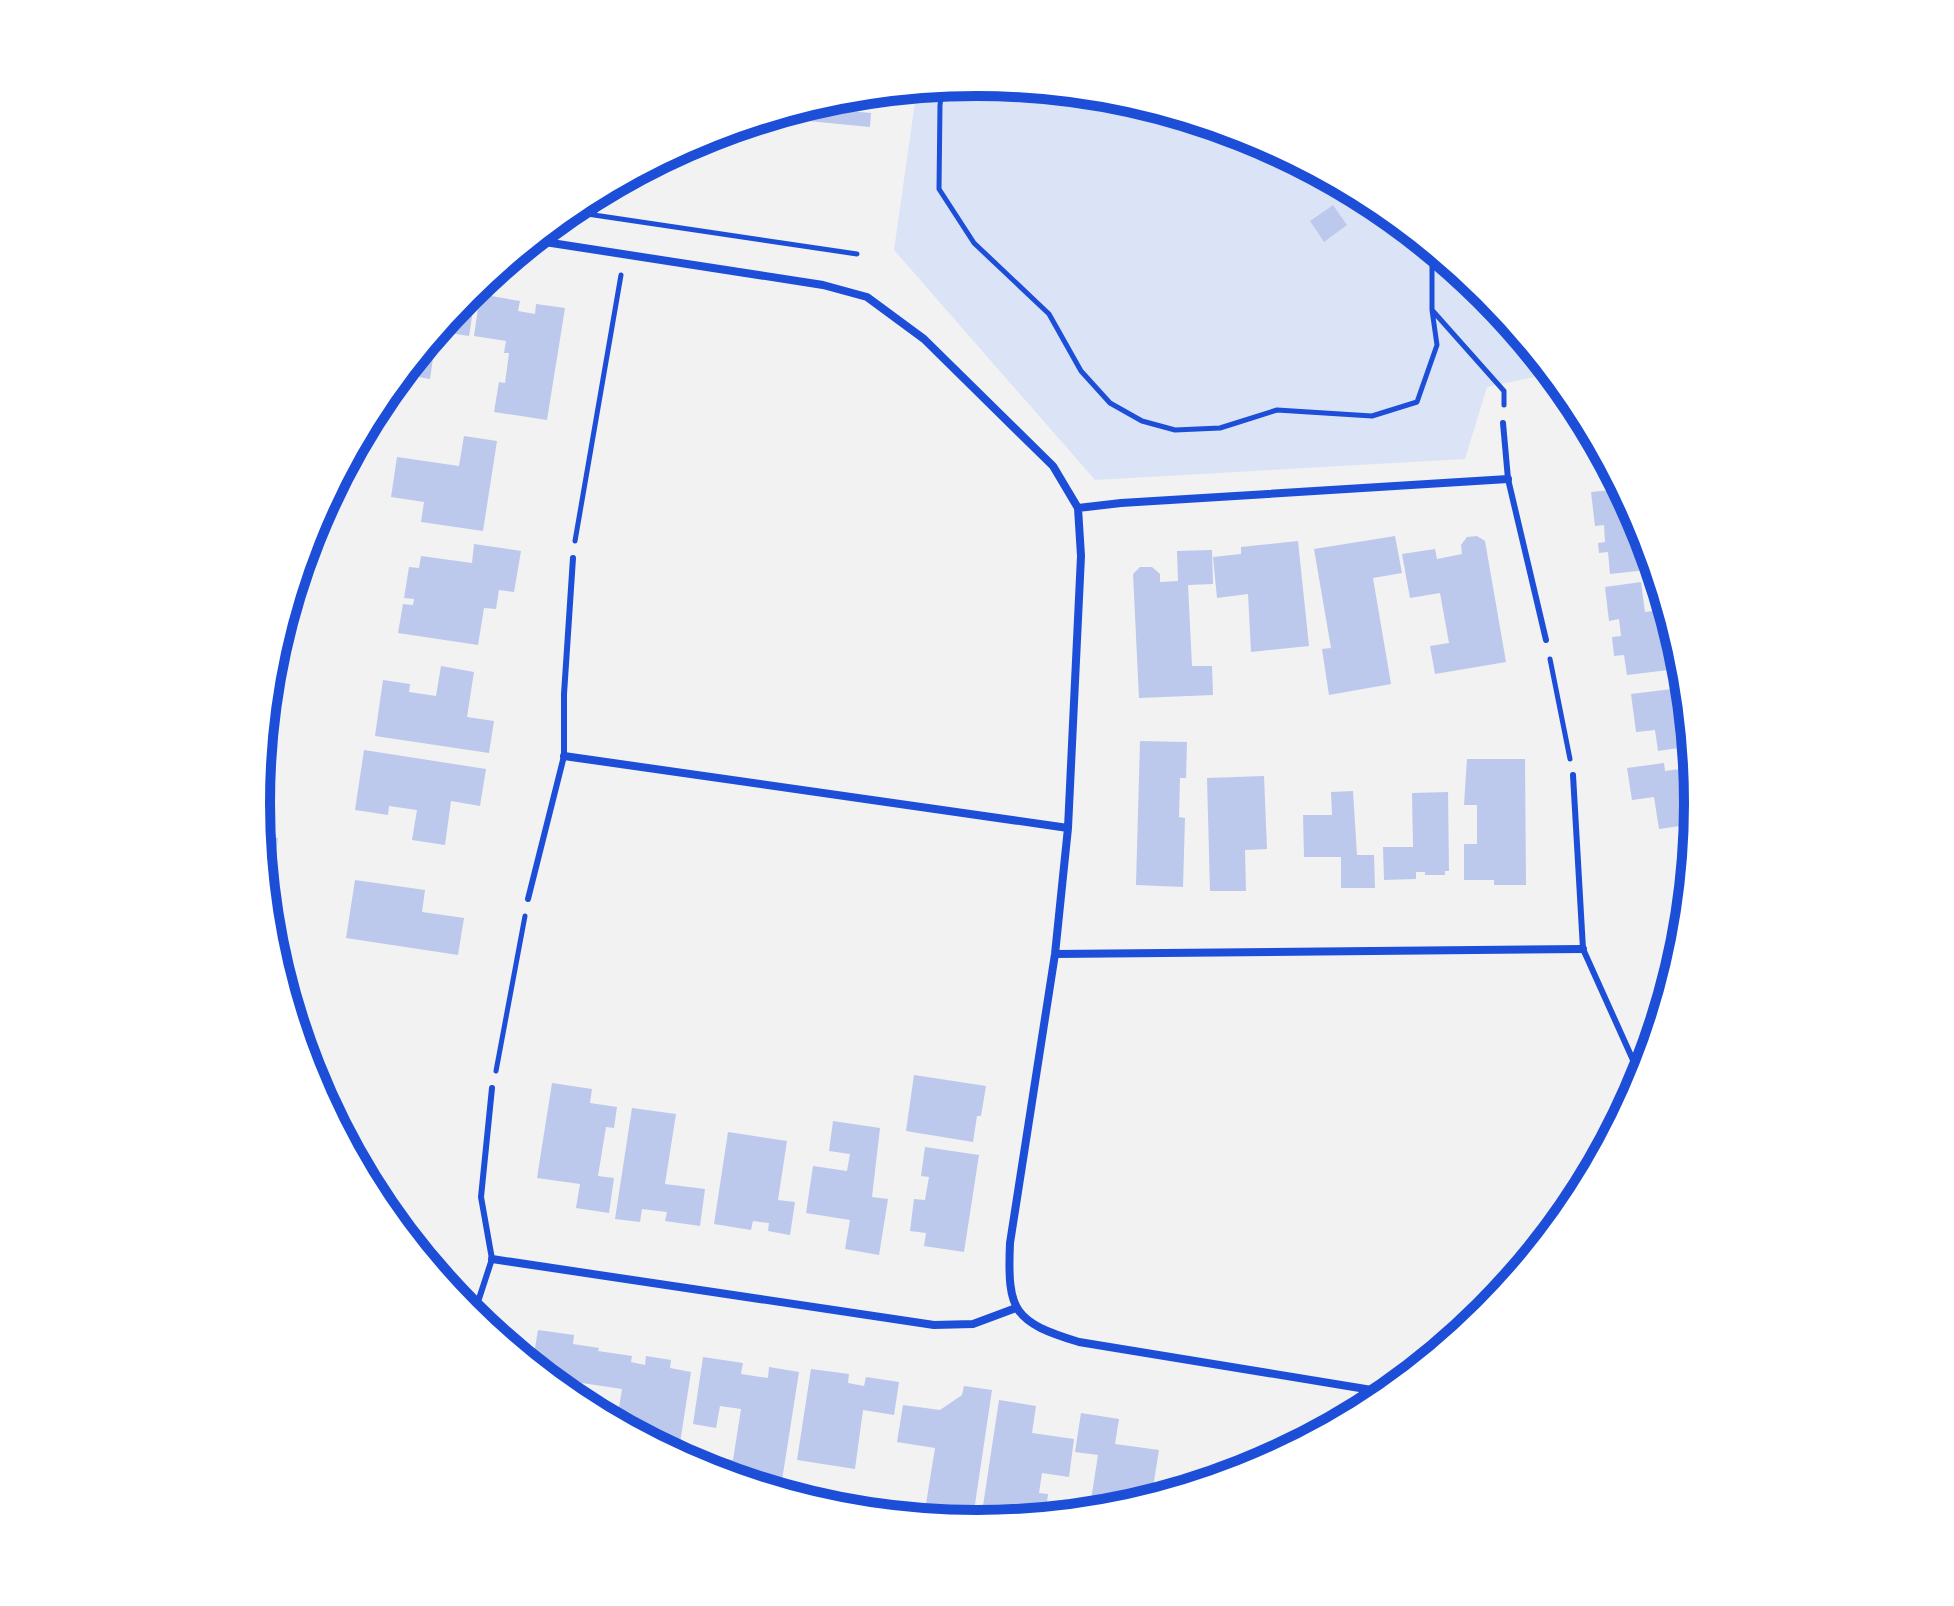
<svg xmlns="http://www.w3.org/2000/svg" width="1954" height="1606" font-family="'Roboto Condensed',sans-serif">
<style>
.green{fill:#dbe4f7}
.building{fill:#bdc9ec}
.lines{fill:none;stroke-linecap:round;stroke-linejoin:round}
.path{stroke:#1d4ed8;stroke-width:5}
.service{stroke:#1d4ed8;stroke-width:6}
.minor{stroke:#1d4ed8;stroke-width:8}
.rim{fill:none;stroke:#1d4ed8;stroke-width:10}
</style>
<rect width="100%" height="100%" fill="#f2f2f2"/>
<path class="green" d="M977,82L1118,96L1253,137L1378,204L1487,294L1553,373L1487,387L1465,459L1095,480L894,250L917,88Z"/>
<path class="building" d="M809,107L871,113L870,127L808,121Z
M1333,205L1347,225L1324,242L1310,221Z
M480,294L520,301L518,311L535,314L536,304L565,308L547,420L494,412L499,382L505,383L509,353H504L506,341L474,336Z
M460,301L474,304L469,336L437,331L430,379L401,374Z
M464,436L497,441L483,531L421,522L424,502L391,497L397,457L459,466Z
M1623,489L1626,496L1629,517L1637,516L1643,528L1656,569L1610,574L1608,552L1599,553L1598,543L1605,542L1604,525L1595,526L1591,492Z
M1395,536L1402,573L1373,578L1391,684L1329,695L1322,649L1331,648L1314,549Z
M1477,536L1485,541L1506,662L1435,674L1430,646L1449,643L1440,593L1410,598L1402,554L1435,549L1437,559L1462,554L1461,545L1467,537Z
M1298,541L1309,646L1251,652L1248,594L1217,598L1213,557L1241,554V547Z
M474,544L521,551L514,592L499,590L496,609L484,608L478,645L398,633L403,604L413,605L414,599L404,598L409,567L419,568L421,556L472,563Z
M1212,550L1213,584L1188,585L1192,666H1212L1213,695L1139,698L1133,574L1140,567H1152L1160,574V582L1178,581L1177,551Z
M1641,582L1645,612L1668,609L1685,668L1627,675L1624,655L1614,656L1612,637L1621,636L1619,619L1609,621L1605,587Z
M274,650L271,710H265L270,662Z
M441,666L474,672L467,717L494,721L489,753L375,736L383,680L410,684L409,692L436,696Z
M1672,689L1673,704L1688,703L1692,746L1658,751L1655,730L1636,732L1631,694Z
M1140,741L1187,742L1186,778H1180L1179,817L1185,818L1183,887L1136,885Z
M364,750L486,769L480,806L451,801L445,845L412,840L417,810L389,806L388,815L355,810Z
M1467,759H1525L1526,885H1494V880H1464V844H1477V805H1464Z
M1664,763L1665,771L1694,767L1698,803L1694,824L1659,829L1654,797L1632,800L1627,768Z
M1264,776L1267,849L1245,850L1246,891H1210L1207,778Z
M1353,791L1357,855H1374L1375,888H1341V857H1304L1303,815H1332L1331,792Z
M1448,792L1449,871H1445V875H1425V872H1416V879L1384,880L1383,847H1413L1412,793Z
M259,835L278,838L268,909H266Z
M355,880L425,890L422,912L464,918L458,955L346,938Z
M914,1075L986,1086L981,1116H977L973,1142L906,1131Z
M552,1083L592,1089L590,1103L617,1107L614,1128L606,1127L598,1176L614,1178L609,1213L576,1208L580,1184L537,1178Z
M632,1108L676,1114L665,1184L705,1189L700,1226L665,1221L667,1212L642,1209L640,1222L615,1219Z
M833,1121L880,1128L872,1197L888,1199L879,1255L845,1249L850,1220L806,1213L813,1166L847,1171L850,1154L829,1151Z
M728,1132L787,1141L778,1200L795,1202L790,1235L768,1231L769,1223L753,1221L751,1230L714,1224Z
M925,1147L979,1155L964,1252L924,1246L926,1233L910,1231L914,1199L925,1200L929,1177L921,1176Z
M538,1330L574,1335L573,1344L599,1348L598,1351L632,1356L631,1362L645,1365L646,1356L671,1360L670,1368L691,1372L680,1443L653,1439L652,1443L624,1428L634,1429V1422L617,1420L622,1389L582,1383L579,1404L576,1402L532,1366Z
M703,1357L743,1363L741,1374L768,1378L769,1367L799,1372L780,1493L717,1474L720,1458L733,1460L741,1409L720,1406L716,1428L693,1424Z
M811,1369L849,1374L848,1383L864,1386L866,1377L899,1382L894,1415L863,1410L855,1469L797,1460Z
M964,1386L992,1390L974,1511L926,1504L935,1448L897,1442L903,1405L940,1410L962,1395Z
M999,1400L1036,1406L1032,1433L1074,1439L1069,1477L1042,1473L1039,1493L1048,1494L1045,1517L998,1522L981,1519Z
M1081,1413L1119,1419L1115,1444L1159,1450L1151,1500L1117,1510L1089,1513L1098,1455L1075,1452Z"/>
<g class="lines">
<path class="path" d="M943,85L940,105L939,189L974,243L1049,314L1081,371L1110,403L1142,421L1175,430L1220,428L1277,410L1372,416L1417,402L1437,345L1432,310
M583,200L596,215
M567,211L857,254
M1438,253L1432,256V310L1504,391V405
M575,541L621,275
M1550,659L1570,759
M496,1071L525,916"/>
<path class="service" d="M1503,423L1508,479L1546,640
M1573,775L1583,949L1642,1080
M528,899L564,756V694L573,558
M473,1317L492,1259L481,1197L492,1088"/>
<path class="minor" d="M532,240L823,285L867,297L924,339L1053,466L1078,508L1081,556L1068,828L1055,954L1010,1243C1007,1312 1014,1322 1079,1342L1390,1393
M1078,508L1121,503L1508,479
M564,756L1068,828
M1055,954L1583,949
M492,1259L934,1325L973,1324L1016,1308"/>
</g>
<path d="M0 0H1954V1606H0ZM270 803a707 707 0 1 1 1414 0a707 707 0 1 1-1414 0Z" fill="#fff" fill-rule="evenodd"/>
<path class="rim" d="M270 803a707 707 0 1 1 1414 0a707 707 0 1 1-1414 0Z"/>
</svg>
